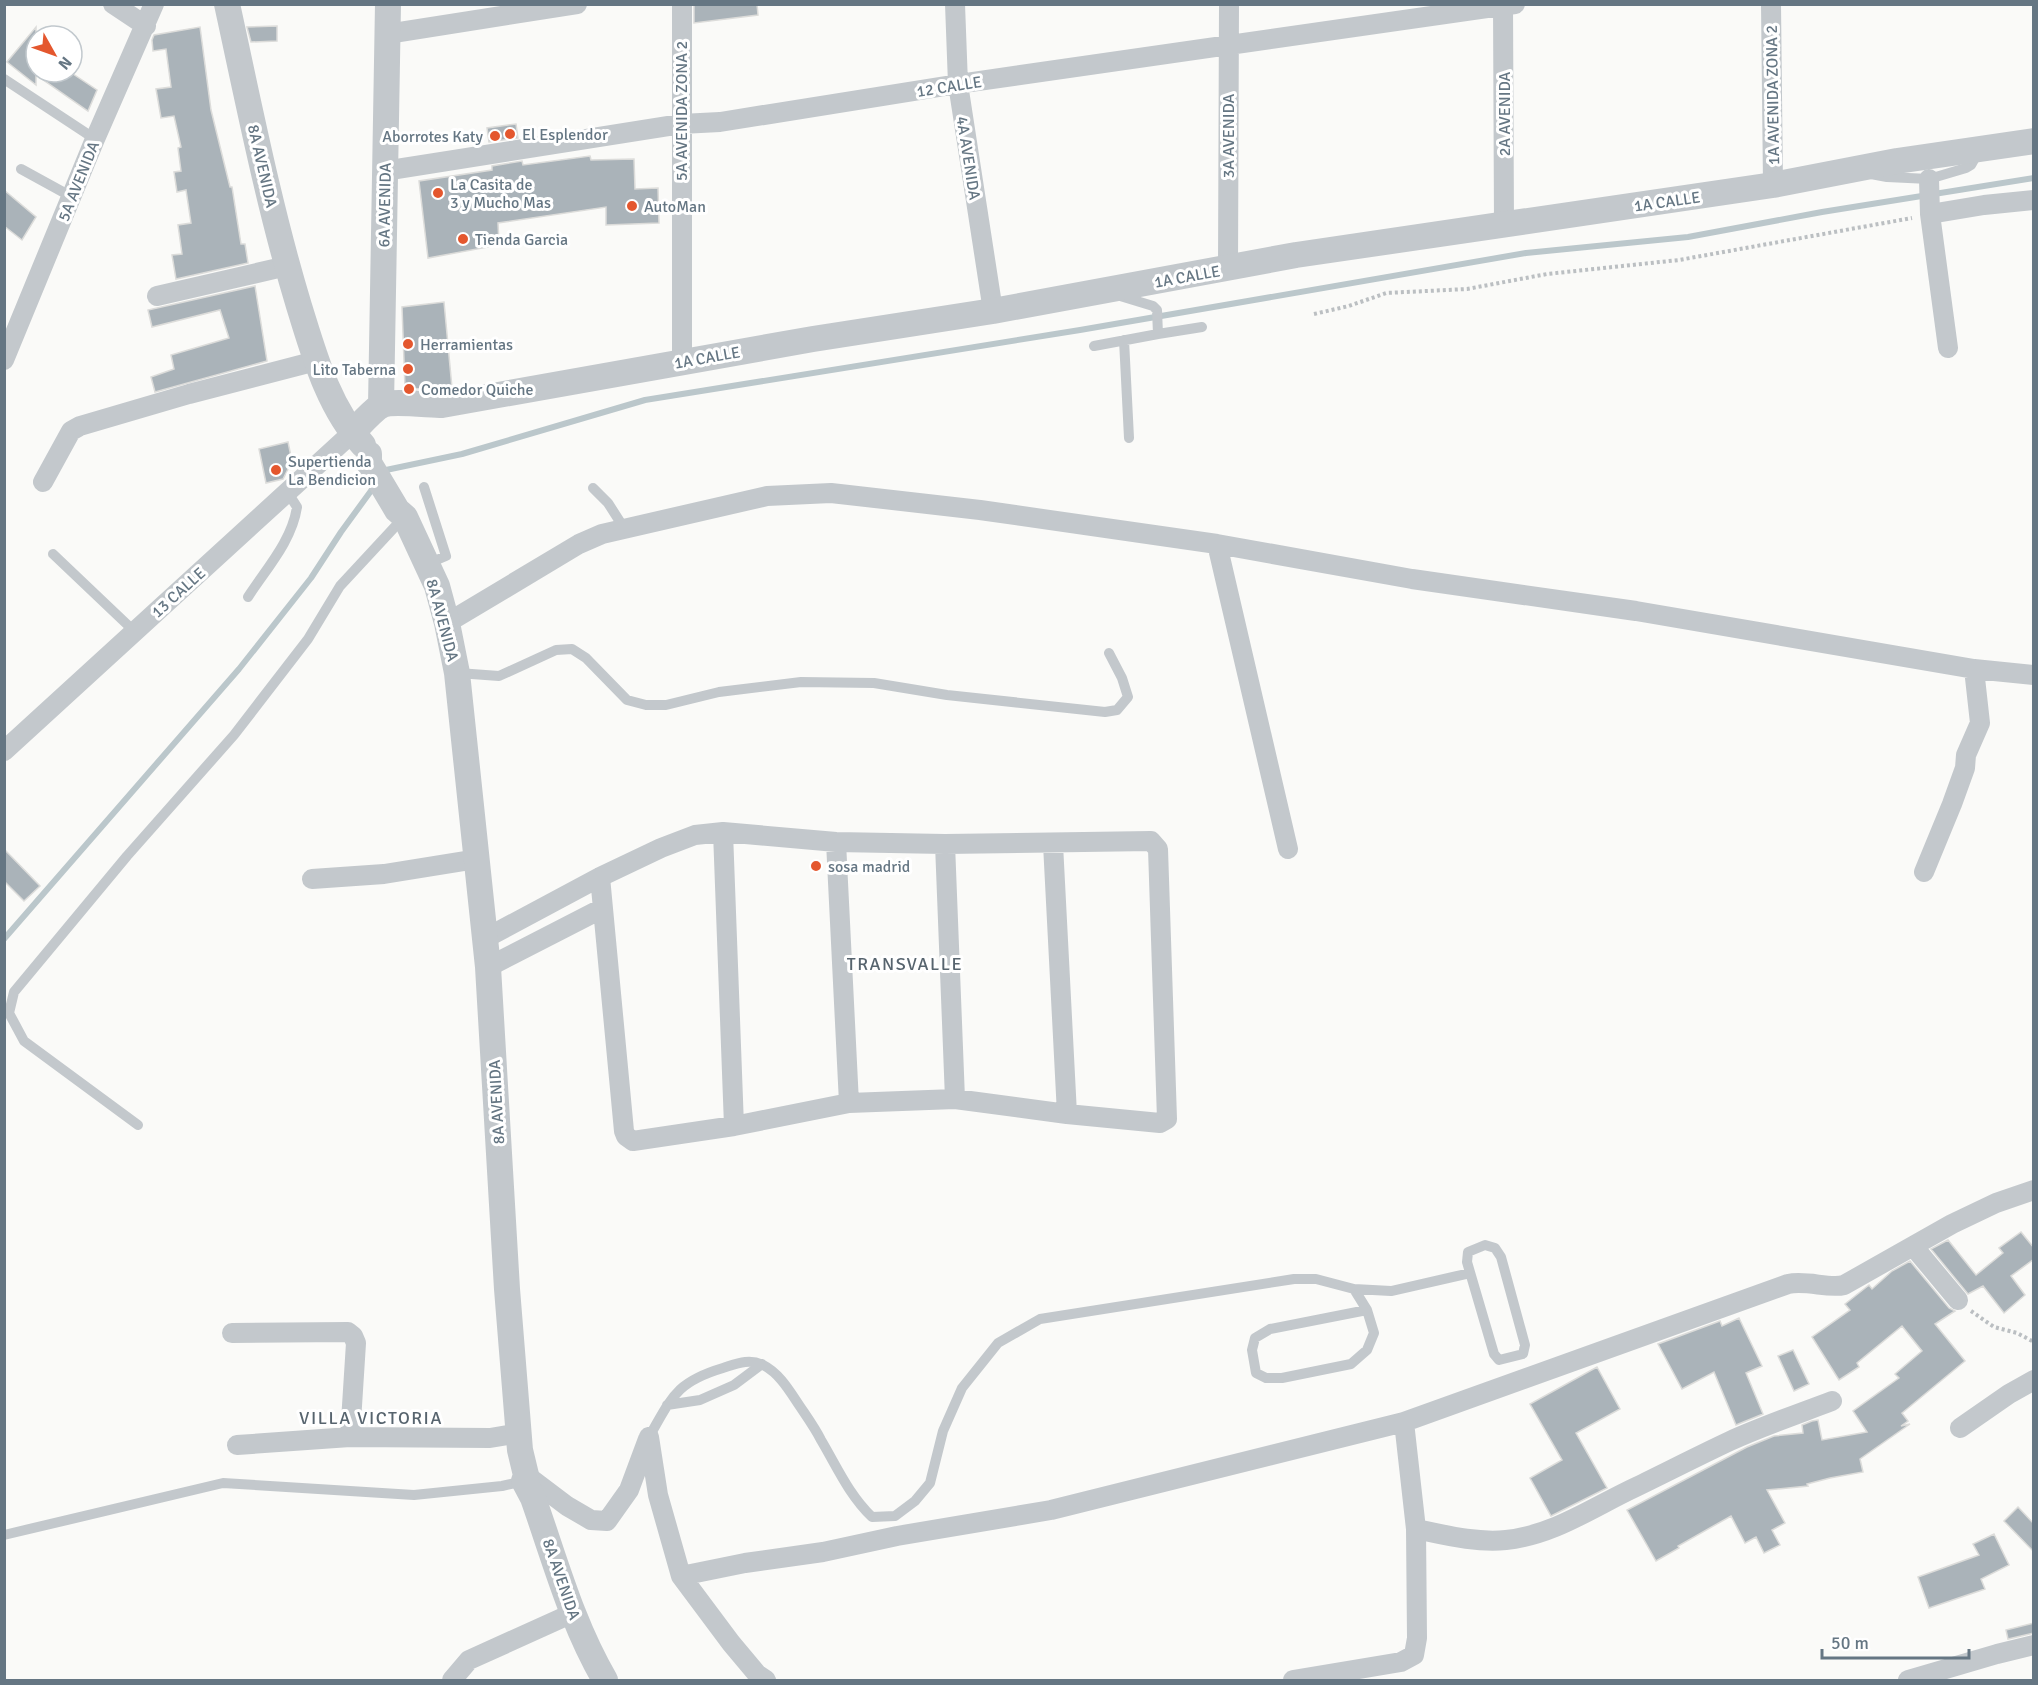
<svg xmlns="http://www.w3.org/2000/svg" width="2038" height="1685" font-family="Signika,sans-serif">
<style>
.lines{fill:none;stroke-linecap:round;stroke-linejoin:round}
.stream{stroke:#bbc7cb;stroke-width:6}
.building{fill:#aab3b9;stroke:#dcdcda;stroke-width:1.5}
.path{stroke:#bbbfc2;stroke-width:4;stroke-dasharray:3 3;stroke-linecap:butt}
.service{stroke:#c3c8cc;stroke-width:10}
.minor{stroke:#c3c8cc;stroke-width:20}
.tertiary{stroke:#c3c8cc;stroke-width:26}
.poi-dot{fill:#e4572e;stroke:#fff;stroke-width:2}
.labels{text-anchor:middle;stroke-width:6;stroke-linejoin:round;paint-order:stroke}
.street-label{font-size:16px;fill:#657683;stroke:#fff}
.poi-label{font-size:16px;fill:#657683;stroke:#fff;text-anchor:start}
.neighbourhood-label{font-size:18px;letter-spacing:1.5px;fill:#57646e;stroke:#fff}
</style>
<rect width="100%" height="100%" fill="#fafaf8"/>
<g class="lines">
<path class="stream" d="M384,474L386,470L462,454L645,400L1080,330L1526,253L1688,237L1822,212L2034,178
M4,939L239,669L311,578L341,532L376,484"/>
</g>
<path class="building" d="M694,4H757L758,15L694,23Z
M277,26V41L251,42L247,27Z
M36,27V72H70L97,90L88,111L36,75V85L7,62Z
M200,27L211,110L230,187H232L241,244H245L248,263L176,279L172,255L182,254L178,225L191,223L186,190L177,192L174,172L181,171L178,148L181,147L174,116L161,118L156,89L171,87L166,49L153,51L152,40L154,35Z
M516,124L518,138L489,142L487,128Z
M590,156L591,160L634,159L635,189L658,188L659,223L606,225V207L498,223L499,245L428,258L419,181L492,170V166L522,161L523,165Z
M4,190L36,217L22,240L4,226Z
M255,286L267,361L155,392L151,377L174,369L171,355L229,338L220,310L152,327L148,310Z
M444,302L452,388L441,390L405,388L402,307Z
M288,442L292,461L283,479L266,483L259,449Z
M4,849L40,886L24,901L4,881Z
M2021,1232L2034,1248V1259L2011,1276L2025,1295L2004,1313L1983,1286L1968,1294L1931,1249L1948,1240L1976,1275L2003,1253L1999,1248Z
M1910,1261L1949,1308L1955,1311L1935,1324L1965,1361L1902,1413L1908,1421L1901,1426L1910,1424L1860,1459L1863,1472L1830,1478L1807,1484L1808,1486L1767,1490L1785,1523L1772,1530L1780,1545L1764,1553L1756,1537L1745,1543L1731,1516L1678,1546L1679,1548L1656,1561L1627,1510L1747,1447L1774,1436L1803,1433L1802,1425L1812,1421L1818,1420L1822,1440L1867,1432L1853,1411L1899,1378L1895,1374L1922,1351L1902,1326L1857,1363L1859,1367L1839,1380L1812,1337L1850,1310L1845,1304L1869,1285L1872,1289L1892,1271Z
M1739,1318L1762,1366L1746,1373L1763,1414L1736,1425L1714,1372L1682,1389L1658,1344L1720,1321L1722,1326Z
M1793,1350L1809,1384L1794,1391L1778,1356Z
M1597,1367L1620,1409L1576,1433L1607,1488L1551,1516L1530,1478L1562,1460L1530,1404Z
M2018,1507L2034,1524V1552L2004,1521Z
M1994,1534L2009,1565L1981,1579L1985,1589L1929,1608L1918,1577L1979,1555L1973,1544Z
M2034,1623V1633L2008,1639L2006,1630Z"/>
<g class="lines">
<path class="path" d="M1314,314L1349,306L1386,293L1467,289L1547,274L1679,260L1912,218
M1971,1311L1994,1327L2017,1333L2034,1342"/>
<path class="service" d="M4,79L95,139
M21,169L72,197
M1871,174L1887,177L1929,179L1966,168L1971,165L1979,151
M1158,334L1202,327
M1124,340L1129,438
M1094,346L1158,334L1157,310L1153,306L1117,295
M424,487L446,556L427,564
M593,488L608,503L624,528
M53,554L134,631
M248,597C266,569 292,541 297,507L288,493
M458,673L499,676L556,650L572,649L586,658L627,700L646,705H666L719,692L801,682L874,683L947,695L1105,712L1117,710L1128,697L1122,678L1109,653
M138,1125L24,1041L9,1013L14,992L127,856L234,735L308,639L340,586L404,517
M1485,1245L1495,1248L1501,1257L1525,1345L1523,1354L1499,1360L1494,1354L1467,1262L1468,1252Z
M1354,1289L1391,1291L1470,1273
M667,1405L700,1400L734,1385L762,1364
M649,1437C672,1397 676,1382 723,1368C736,1364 749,1358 763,1365C779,1373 789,1390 799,1405C807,1417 815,1428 821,1440C837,1467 849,1495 872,1517L895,1516L915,1501L930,1483L943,1431L962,1388L998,1343L1040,1319L1294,1279H1316L1354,1289L1367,1310L1374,1333L1367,1350L1351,1364L1282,1378H1266L1256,1373L1252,1350L1255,1338L1270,1329L1367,1310
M4,1535L223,1483L414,1495L502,1486L524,1481"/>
<path class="minor" d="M113,4L146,26
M682,4V361
M955,4L958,84L993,311
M1503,4L1504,224
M1771,4L1773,185
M387,34L577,4
M384,171L681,124L720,122L958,84L1515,4
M1929,179L1930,214L1948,348
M1930,214L1984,205L2034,200
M1228,268L1229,4
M157,296L287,266
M4,360L95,139L154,4
M43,482L71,431L80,426L189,394L316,361
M1217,544L1288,849
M447,623L579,544L602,534L767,496L831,493L980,510L1217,544L1412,579L1636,611L1974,669L2034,675
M4,751L352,433
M723,832L734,1126
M836,842L849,1103
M945,844L955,1099
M1053,844L1067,1114
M1924,872L1952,804L1965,768L1966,755L1980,723L1974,669
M312,879L384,874L477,859
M486,938L600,877L661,848L695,835L723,832L836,842L945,844L1151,841L1158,849L1167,1119L1160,1123L1067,1114L955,1099L849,1103L734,1126L633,1141L626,1136L624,1131L600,877
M488,967L601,909
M1913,1246L1958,1300
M232,1333L348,1332L353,1336L356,1343L350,1437
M1960,1428L2009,1394L2034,1380
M649,1437L658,1495L681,1576L731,1643L757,1674L766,1680
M237,1445L350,1437L490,1438L519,1433
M526,1475L567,1506L591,1520L607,1521L629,1490L648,1439
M1416,1529C1445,1535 1476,1543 1506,1540C1554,1535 1593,1507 1636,1487C1667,1472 1698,1456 1730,1441C1763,1426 1798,1414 1832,1401
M681,1576L745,1563L823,1552L897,1536L1051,1510L1404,1422L1788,1284C1807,1280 1829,1289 1844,1285L1952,1224L1996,1203L2034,1190
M452,1680L469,1660L573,1613
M1293,1680L1401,1662L1414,1655L1417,1638L1416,1529L1404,1422
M1908,1680L1997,1654L2034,1645"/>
<path class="tertiary" d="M227,4C249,105 269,207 299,306C314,354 328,407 363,445
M381,406L388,4
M352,433C360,425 370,413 380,406C390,400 428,405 442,405L813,339L993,311L1296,255L1773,185L1897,161L2034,141
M369,454V463L397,510L405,517L437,586L447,623L457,673L488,967L507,1289L520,1450L526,1475L524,1481L533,1498C555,1560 572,1624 605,1680"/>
</g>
<g class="poi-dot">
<circle cx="510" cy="134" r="6"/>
<circle cx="495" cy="136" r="6"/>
<circle cx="438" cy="193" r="6"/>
<circle cx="632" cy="206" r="6"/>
<circle cx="463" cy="239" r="6"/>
<circle cx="408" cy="344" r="6"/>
<circle cx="408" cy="369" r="6"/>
<circle cx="409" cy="389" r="6"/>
<circle cx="276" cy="470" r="6"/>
<circle cx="816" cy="866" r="6"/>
</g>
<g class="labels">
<g class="street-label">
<text transform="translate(949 86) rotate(-9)" y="6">12 CALLE</text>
<text transform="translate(1772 95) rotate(-91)" y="6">1A AVENIDA ZONA 2</text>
<text transform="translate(681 111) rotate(-90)" y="6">5A AVENIDA ZONA 2</text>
<text transform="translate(1504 114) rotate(-90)" y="6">2A AVENIDA</text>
<text transform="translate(1228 136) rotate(-90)" y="6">3A AVENIDA</text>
<text transform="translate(969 158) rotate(81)" y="6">4A AVENIDA</text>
<text transform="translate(263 166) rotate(77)" y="6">8A AVENIDA</text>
<text transform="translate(78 181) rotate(-68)" y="6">5A AVENIDA</text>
<text transform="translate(1667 201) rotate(-8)" y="6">1A CALLE</text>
<text transform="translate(384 205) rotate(-89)" y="6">6A AVENIDA</text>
<text transform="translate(1187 276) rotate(-10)" y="6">1A CALLE</text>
<text transform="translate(707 357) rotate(-10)" y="6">1A CALLE</text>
<text transform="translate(178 592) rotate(-42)" y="6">13 CALLE</text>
<text transform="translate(443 620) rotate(75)" y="6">8A AVENIDA</text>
<text transform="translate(496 1102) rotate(-93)" y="6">8A AVENIDA</text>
<text transform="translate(562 1579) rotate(71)" y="6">8A AVENIDA</text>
</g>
<g class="poi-label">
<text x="522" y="140">El Esplendor</text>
<text x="483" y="142" text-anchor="end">Aborrotes Katy</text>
<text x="450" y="190">La Casita de<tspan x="450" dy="18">3 y Mucho Mas</tspan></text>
<text x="644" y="212">AutoMan</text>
<text x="475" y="245">Tienda Garcia</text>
<text x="420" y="350">Herramientas</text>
<text x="396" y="375" text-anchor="end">Lito Taberna</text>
<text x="421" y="395">Comedor Quiche</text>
<text x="288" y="467">Supertienda<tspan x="288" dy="18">La Bendicion</tspan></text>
<text x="828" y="872">sosa madrid</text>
</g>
<g class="neighbourhood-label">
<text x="905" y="970">TRANSVALLE</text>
<text x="371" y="1424">VILLA VICTORIA</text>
</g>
</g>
<rect width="2038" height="1685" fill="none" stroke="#657683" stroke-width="12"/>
<g transform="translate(54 54) rotate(130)"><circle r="28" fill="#ffffff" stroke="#c1c8cd" stroke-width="1.5"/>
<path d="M0-4.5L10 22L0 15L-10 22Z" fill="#e4572e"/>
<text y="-9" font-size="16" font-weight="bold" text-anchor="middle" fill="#657683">N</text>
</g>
<path d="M1822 1649v9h147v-9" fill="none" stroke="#657683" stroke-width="3"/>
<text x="1831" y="1649" font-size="18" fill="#657683" stroke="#ffffff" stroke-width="4.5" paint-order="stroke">50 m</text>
</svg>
